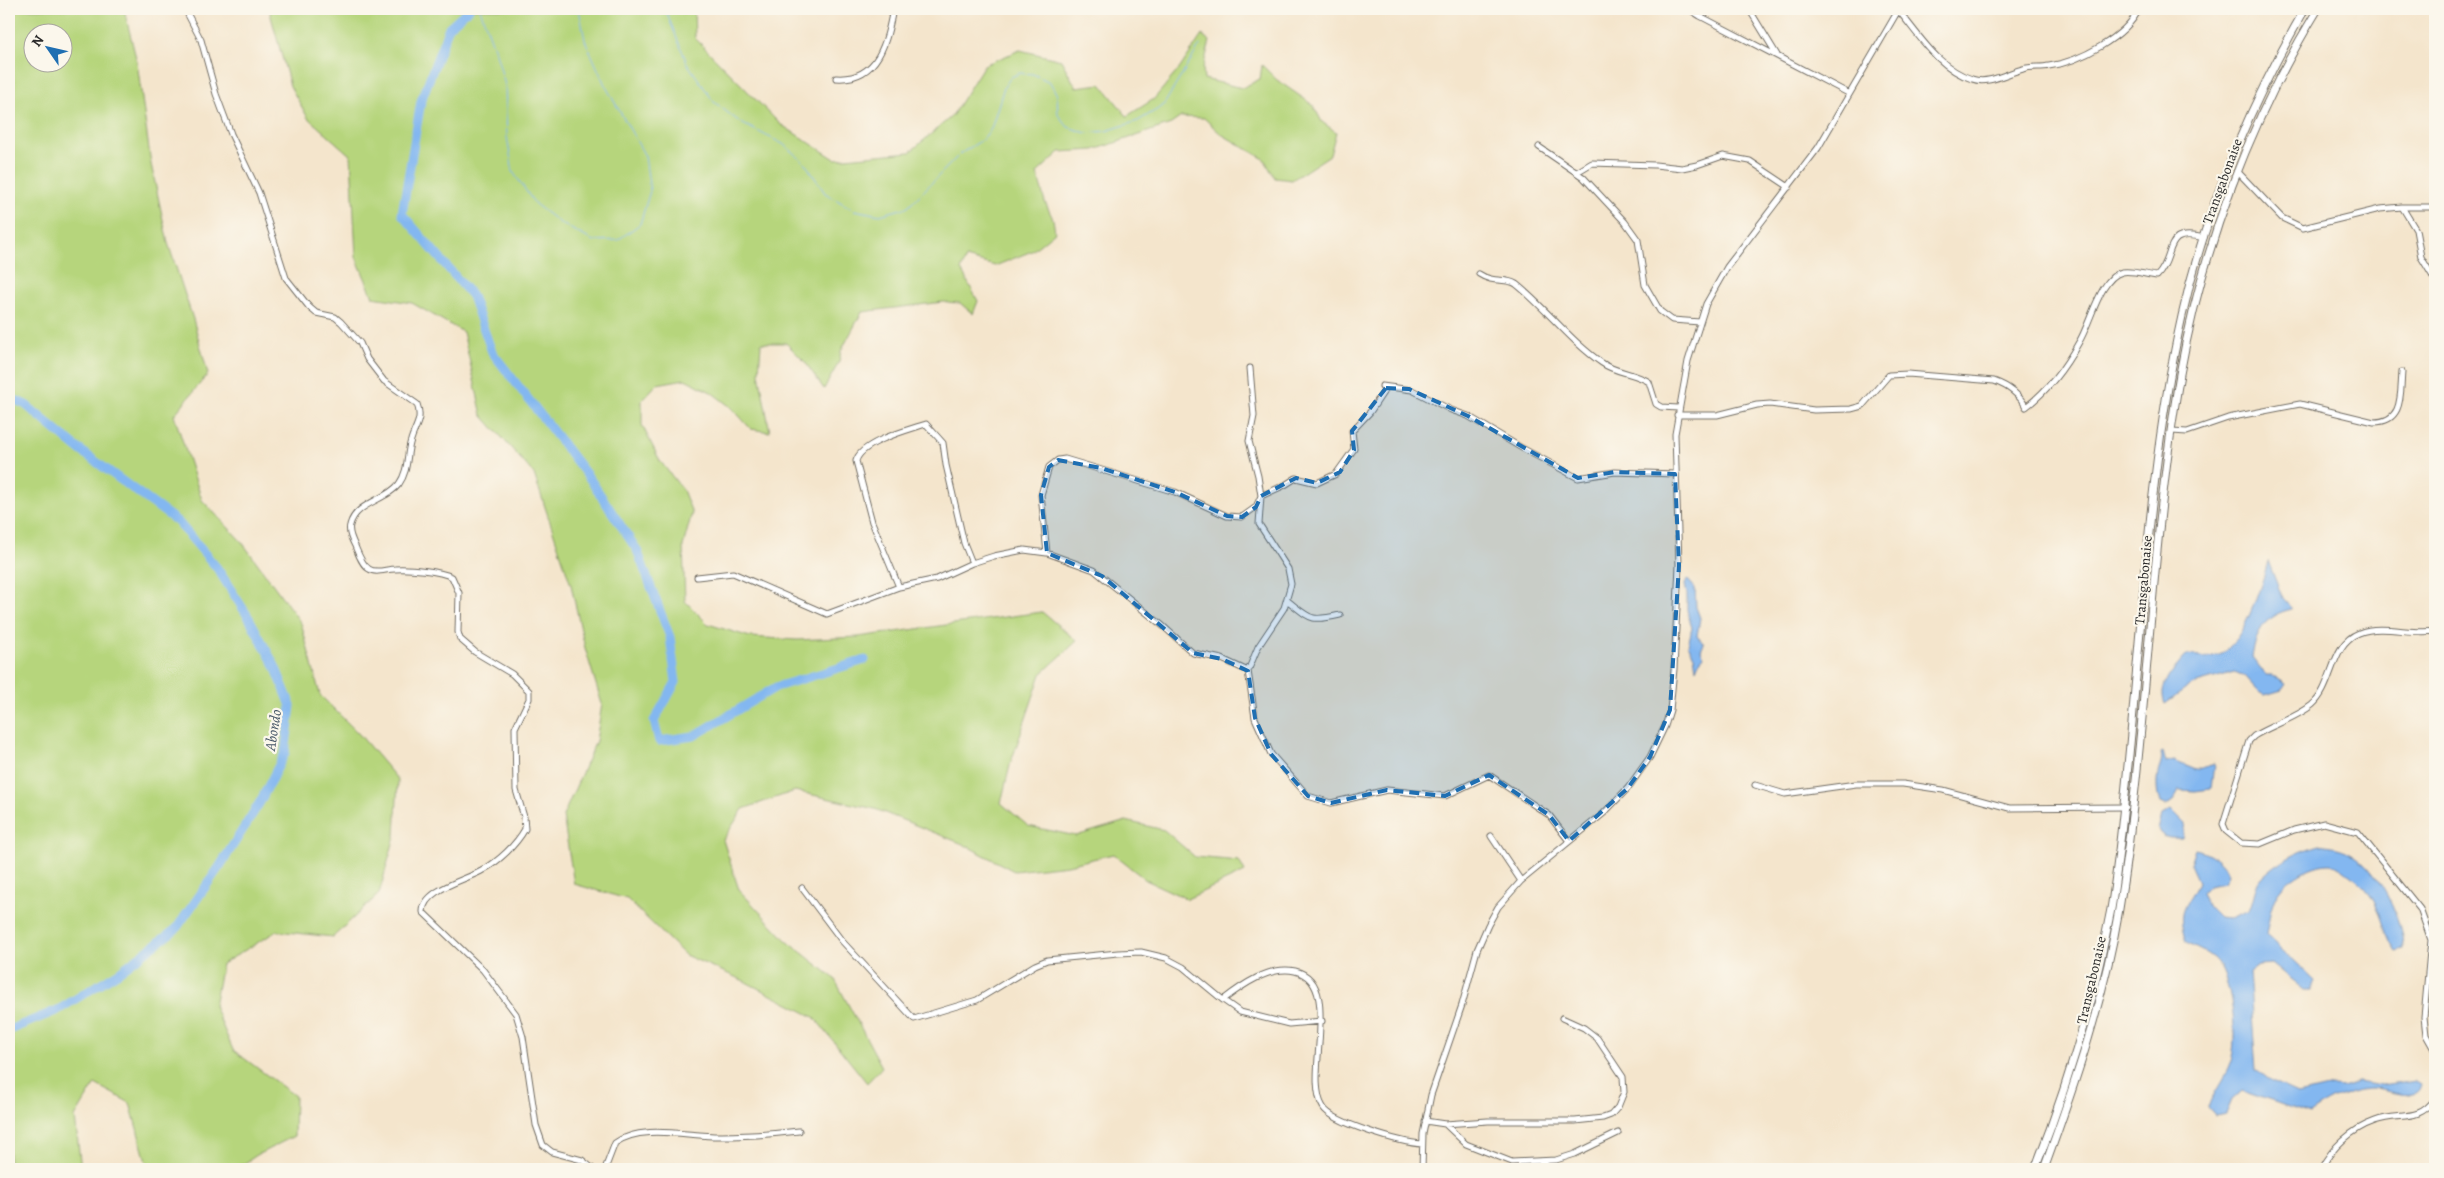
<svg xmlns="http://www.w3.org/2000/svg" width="2444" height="1178" font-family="Alegreya,serif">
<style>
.green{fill:#b6d57c;stroke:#708054;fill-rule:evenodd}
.water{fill:#83b7f0;stroke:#57718e}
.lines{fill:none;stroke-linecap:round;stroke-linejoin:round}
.stream{stroke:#83b7f0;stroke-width:1}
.river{stroke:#83b7f0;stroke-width:9}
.minor-casing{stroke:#716c63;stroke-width:7}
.highway-casing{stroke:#716c63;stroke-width:9}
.minor{stroke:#fff;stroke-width:5}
.highway{stroke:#fff;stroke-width:7}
.marked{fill:#1f6fb2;fill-opacity:0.2;stroke:#1f6fb2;stroke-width:4;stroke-dasharray:10 6;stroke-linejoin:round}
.labels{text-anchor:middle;stroke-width:4.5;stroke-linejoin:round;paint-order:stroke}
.street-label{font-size:14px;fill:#2b2b2b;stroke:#fbf7ec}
.water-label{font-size:15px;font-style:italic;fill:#455566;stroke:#fbf7ec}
</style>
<rect width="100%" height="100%" fill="#fbf7ec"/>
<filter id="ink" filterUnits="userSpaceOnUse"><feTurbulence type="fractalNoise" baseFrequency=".02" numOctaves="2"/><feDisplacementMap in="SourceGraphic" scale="10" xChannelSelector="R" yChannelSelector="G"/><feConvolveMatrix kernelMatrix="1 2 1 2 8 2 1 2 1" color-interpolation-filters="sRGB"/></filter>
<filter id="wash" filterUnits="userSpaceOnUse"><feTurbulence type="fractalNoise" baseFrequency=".0096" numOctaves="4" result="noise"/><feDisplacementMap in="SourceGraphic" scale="20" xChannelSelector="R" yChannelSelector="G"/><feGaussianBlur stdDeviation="1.12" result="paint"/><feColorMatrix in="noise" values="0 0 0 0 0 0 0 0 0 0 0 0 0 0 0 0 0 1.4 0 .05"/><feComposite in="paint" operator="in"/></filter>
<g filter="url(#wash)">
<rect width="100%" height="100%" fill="#f4e5cc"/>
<path class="green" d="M9,9H124L137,62L151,164L168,243L193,319L208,374L174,415L202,500L242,542L301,623L320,695L359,734L398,780L395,836L379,894L333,937L277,931L222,964L214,1006L233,1050L295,1096L294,1136L257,1155L236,1169H148L130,1103L95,1084L75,1117L81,1169H9ZM32,32H62V62H32Z
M269,9H694L695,38L780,124L835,159L910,152L952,116L984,65L1020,50L1061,60L1076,87L1101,84L1127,116L1154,99L1180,68L1202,35L1210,41L1203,68L1204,79L1242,88L1260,79L1262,65L1277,80L1313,105L1322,122L1336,132L1330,155L1292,180L1275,178L1264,159L1221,134L1204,118L1181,117L1171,124L1094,150L1060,152L1037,173L1045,202L1053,219L1055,232L1032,251L995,266L966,258L961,270L978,301L973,314L960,303L943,302L862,312L841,351L839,362L824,389L805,362L786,343H761L759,373L770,432L751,429L732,408L711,392L685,379L657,384L642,400V425L660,461L683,490L692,513L683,546L685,601L708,624L750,637L797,640L858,637L1042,612L1077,641L1041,674L1010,765L1001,803L1028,826L1076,836L1126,821L1164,830L1195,857L1239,861L1245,872L1187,899L1146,880L1113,854L1068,865L1014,871L963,844L875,809L795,791L743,809L723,840L739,890L787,941L834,978L882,1067L867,1083L814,1017L742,980L685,955L627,899L574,884L563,816L596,741L602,704L585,648L571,585L534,474L482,415L463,332L412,303L373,297L356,257L351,156L308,118L290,86Z"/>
<path class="water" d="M2268,561L2283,599L2292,609C2264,615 2257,631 2252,657L2266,675H2272L2286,684L2282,690L2265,695L2258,691L2244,676L2235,672L2193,684L2165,704C2157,685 2174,670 2186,656C2199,653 2205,664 2222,653C2244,641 2262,585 2268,561Z
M1687,579L1695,588L1696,607L1700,618L1697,636L1704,644L1701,650L1704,656L1699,662L1696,669L1694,656L1688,645L1692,628L1687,610V594L1685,585Z
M2163,752L2166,763L2174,761L2196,770L2214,764L2211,789L2195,791L2179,790L2173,801L2165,805L2160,803C2157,793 2156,784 2158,773C2160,765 2163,762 2161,753Z
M2171,810L2185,824L2182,838C2173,838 2164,840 2158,830L2162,815Z
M2319,845C2333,847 2344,848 2355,856C2379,871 2404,922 2403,949L2396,951C2382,932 2382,906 2366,889C2362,884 2341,866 2336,865C2317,859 2282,881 2275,898C2270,910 2268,923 2266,935L2315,981L2311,990H2304L2272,964L2258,965L2249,972L2256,1070L2270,1081L2298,1094L2332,1086L2342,1087L2358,1082L2382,1086L2416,1081L2421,1084C2420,1088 2419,1091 2415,1093C2402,1098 2386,1089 2373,1089C2349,1089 2328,1101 2309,1114L2242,1091L2232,1100L2226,1114L2215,1116L2208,1108C2213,1091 2224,1080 2230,1064C2239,1041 2233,975 2213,958C2206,952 2195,948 2186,943C2176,908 2184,911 2198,882L2190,864L2195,849C2210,852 2223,861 2228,875L2224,883L2208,886L2202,893L2207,905L2219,917L2230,918L2249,910C2253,902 2255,887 2259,881C2271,865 2301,850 2319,845Z"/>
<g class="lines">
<path class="stream" d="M480,9L496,53L505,85L507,137L513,172L535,204L560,223L593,241L618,240L640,224L650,191L645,156L605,85L585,40L579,9
M665,9L687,63L714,102L741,123L783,144L805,163L825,193L854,210L880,215L908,207L960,154L982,140L991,129L1004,87L1011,77L1020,73L1033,74L1050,82L1057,95L1058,115L1068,127L1086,133L1106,131L1138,121L1163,106L1200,45"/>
<path class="river" d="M469,9L449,27L421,101L402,214L472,296L492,352L590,479L637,550L670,637L676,682L654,721L659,741L694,736L776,687L865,660
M9,397L26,405L76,447L178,522L217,568L249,618L275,666L291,706L285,753L260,802L220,866L176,929L119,972L58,1010L9,1030"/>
</g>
</g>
<g filter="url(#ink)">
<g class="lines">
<defs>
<path id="minor" d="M185,9L201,40L216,94L231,134L259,193L286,278L309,307L316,313L335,317L341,322L360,343L367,359L384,381L417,404C423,420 415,426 411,440C406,455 409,470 399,484C386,501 356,502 350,525C348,532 352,540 355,546C358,553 362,565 369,569C376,574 386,569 395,569C409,568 440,571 452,577L459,593L458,632L460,639L475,652L512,674L529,691V699L515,728L516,790L524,817L525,829C516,845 499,861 483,870C467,880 423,889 423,912L483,970L516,1014L523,1037L536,1125L543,1145L552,1152L582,1160L593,1169
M1689,9L1700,16L1848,93
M1749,9L1777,55
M1898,10C1919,35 1939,69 1972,79C1988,85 2007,73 2023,69C2031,66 2041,68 2049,66C2079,62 2126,37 2139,9
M836,78C879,81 887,40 893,9
M1539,147L1583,177L1625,222L1638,240L1645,285L1660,311L1672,320L1700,322
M2237,171L2282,218L2303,228L2380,209L2402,207L2416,230L2421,257L2435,280
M1577,172L1592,163L1655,165L1682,168L1697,165L1723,156L1750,161L1789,187
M2402,207H2435
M1479,274C1494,284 1505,277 1516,284C1546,308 1570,341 1602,363C1616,373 1635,373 1649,382L1656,404L1661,407L1678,408
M1250,368L1254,416L1249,441L1258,476L1261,496L1259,524L1288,569L1291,584L1284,608L1258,647L1248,671L1255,718L1271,754L1308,796L1331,803L1387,790L1445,796L1489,775L1549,815L1569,841
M1382,386L1412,390L1451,410L1468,416L1520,447L1578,478L1615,472L1675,474
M1677,415H1717L1757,405L1770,404L1814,410L1851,409L1862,406L1889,375L1908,374L1994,381C2008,386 2019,394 2026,407C2047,391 2066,366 2079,342C2090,325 2100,277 2122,272C2132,270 2147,275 2157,276C2177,256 2161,227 2204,238
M2172,431L2187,432L2228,418L2300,404L2374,422C2404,422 2400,394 2402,372
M1047,553L1041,495L1049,467L1058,460L1065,459L1175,492L1227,516L1242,517L1256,507L1261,496L1285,485L1296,478L1317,483L1336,474L1354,449L1352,431L1370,412L1386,388
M697,577L733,573L827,614L899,587L937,579L972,563L994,556L1024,550L1047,553L1094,570L1163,626L1193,653L1222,659L1248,671
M899,587L872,522L856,461C861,442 908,430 926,424L943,443L946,465L964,543L972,563
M1288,601C1311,619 1310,622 1340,615
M2435,631C2411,635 2382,624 2359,633C2330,644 2334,686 2312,705C2296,718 2272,725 2254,736L2249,741L2223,824L2226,831L2241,843L2260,844L2294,830L2324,823L2358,832L2420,909L2431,940L2424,1017L2426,1035L2435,1051
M1755,785L1785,794L1856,784H1903L1943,790L2009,808L2126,807
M1491,836L1521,881
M802,888L842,941L914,1019L977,1000L1035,965L1047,960L1118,953L1141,952L1166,958L1183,967L1223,1000C1241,986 1270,965 1295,971C1344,982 1303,1076 1323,1107C1332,1123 1403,1143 1422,1144
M2428,978L2435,968
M1223,1000L1240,1012L1289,1024L1322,1021
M1425,1121L1445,1124L1488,1121H1575L1603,1118L1611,1115L1618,1107L1624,1092L1623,1077L1597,1038L1584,1028L1562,1018
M1445,1124L1466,1144L1512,1162L1556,1160L1575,1154L1618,1133
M605,1169L615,1143C642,1123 690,1137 722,1136C748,1136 773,1134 799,1131
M1422,1169L1423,1134L1431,1095L1462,1005L1477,950L1488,925L1498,907L1521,881L1604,813L1628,788L1650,757L1665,726L1670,710L1674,669L1679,565L1675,434L1688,361L1706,304L1727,267L1818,148L1899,9
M2321,1169C2332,1147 2352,1129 2375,1121C2400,1112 2418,1123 2435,1099"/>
<path id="highway" d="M2035,1169C2068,1085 2094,998 2111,909C2119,862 2123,813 2128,765C2143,615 2149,463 2182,316C2206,209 2251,103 2305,9
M2044,1169C2075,1084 2104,999 2119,909C2148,732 2149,551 2180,374C2203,246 2250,120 2318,9"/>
</defs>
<use href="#minor" class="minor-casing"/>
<use href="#highway" class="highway-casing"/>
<use href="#minor" class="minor"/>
<use href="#highway" class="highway"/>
</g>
</g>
<path class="marked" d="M1386,388L1409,389L1468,416L1578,478L1615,472L1675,474L1679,565L1670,710L1650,757L1628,788L1569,841L1549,815L1489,775L1445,796L1387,790L1331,803L1308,796L1271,754L1255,718L1248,671L1222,659L1193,653L1102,576L1047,553L1041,495L1049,467L1058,460L1101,468L1175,492L1227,516L1242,517L1256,507L1261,496L1296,478L1317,483L1340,472L1354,450L1352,431Z"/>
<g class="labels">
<g class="street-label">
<text transform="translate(2222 181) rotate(-70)" y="5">Transgabonaise</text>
<text transform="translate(2143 580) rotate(-85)" y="5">Transgabonaise</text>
<text transform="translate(2091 980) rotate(-77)" y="5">Transgabonaise</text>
</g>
<g class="water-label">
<text transform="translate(273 730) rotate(-81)" y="5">Abondo</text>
</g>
</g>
<rect width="2444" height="1178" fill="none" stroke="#fbf7ec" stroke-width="30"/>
<g transform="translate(48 48) rotate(304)"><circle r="24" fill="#fbf7ec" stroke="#a8a59f"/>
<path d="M0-4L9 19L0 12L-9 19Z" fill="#1f6fb2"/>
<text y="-8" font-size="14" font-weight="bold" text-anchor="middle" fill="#2b2b2b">N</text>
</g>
</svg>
